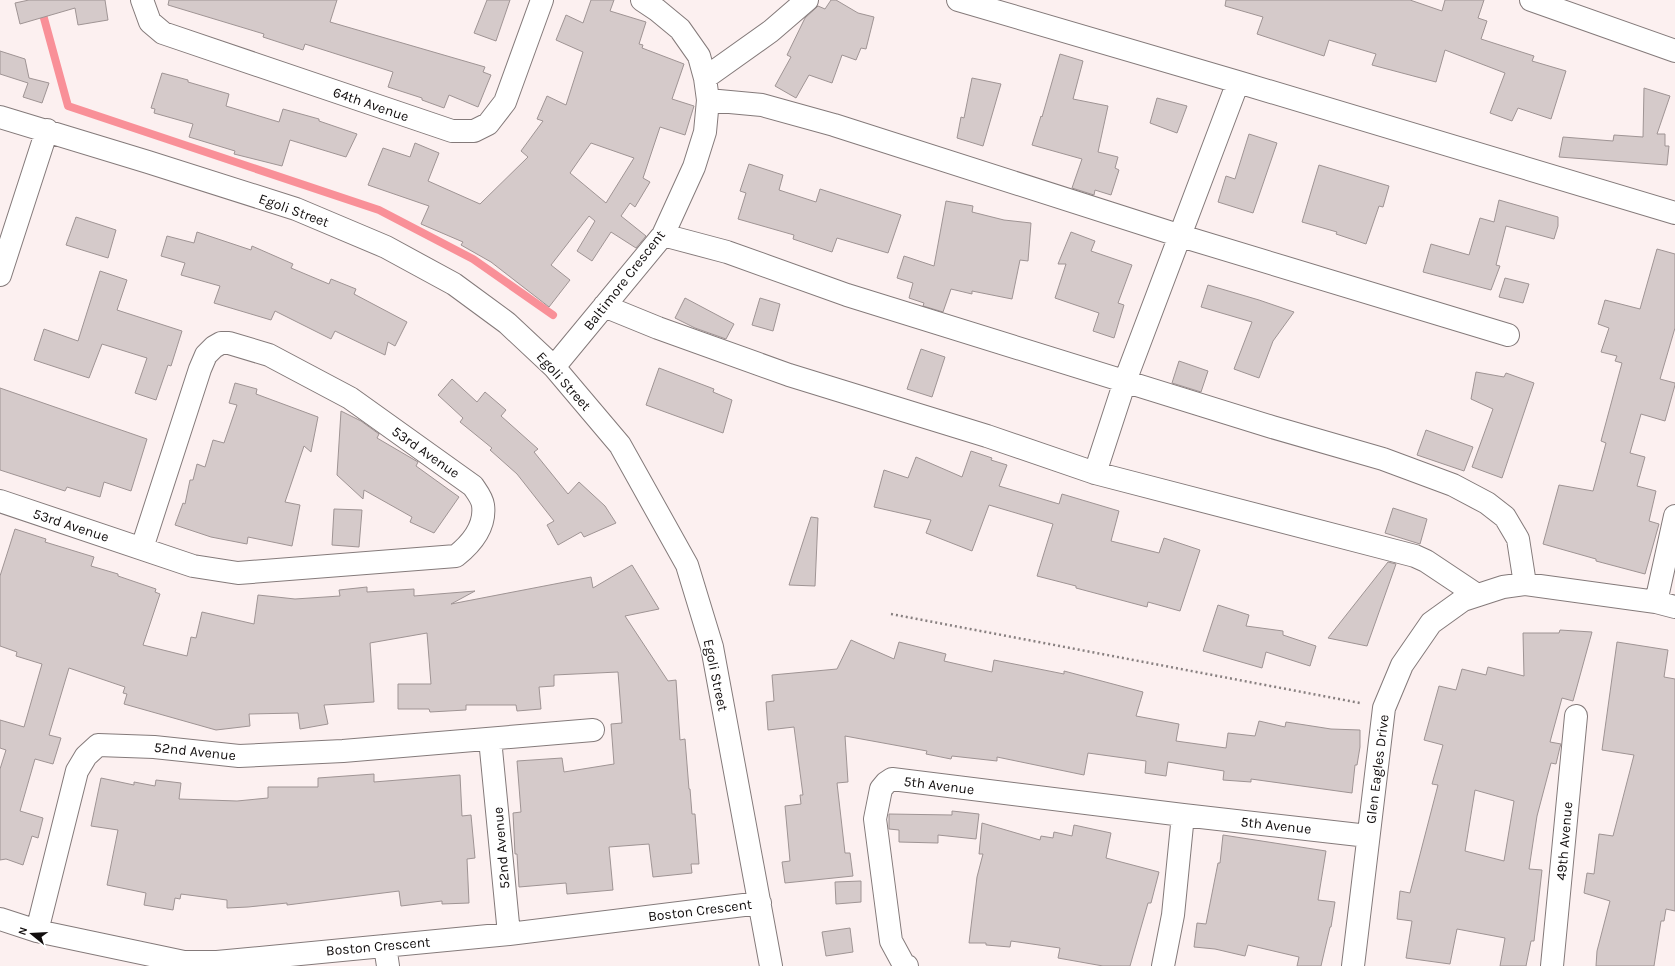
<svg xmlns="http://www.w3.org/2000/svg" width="1675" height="966" font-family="Karla,sans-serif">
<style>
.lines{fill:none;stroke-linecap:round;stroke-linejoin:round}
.stream{stroke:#f99098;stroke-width:8}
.building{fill:#d5caca;stroke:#9f9494;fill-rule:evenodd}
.minor-casing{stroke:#847a7a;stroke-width:24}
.path{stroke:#888080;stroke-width:2.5;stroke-dasharray:2 3;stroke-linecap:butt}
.minor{stroke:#fff;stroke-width:22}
.labels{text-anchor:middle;stroke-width:3;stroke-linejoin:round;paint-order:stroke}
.street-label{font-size:14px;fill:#110d0d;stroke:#fff}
</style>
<rect width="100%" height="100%" fill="#fcf0f0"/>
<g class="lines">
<path class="stream" d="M39,0L68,106L379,210L473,259L553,315"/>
</g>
<path class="building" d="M29,0H105L108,20L78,25L75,8L20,24L15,3Z
M169,0H337L330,22L485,67L483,72L491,75L478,107L449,95L444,108L422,100V98L388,87L393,72L305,44L303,50L263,37L264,34L168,5Z
M487,0H510L496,41L474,33Z
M591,0H614L610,11L646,22L639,44L643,45L642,48L684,64L672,99L694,106L685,135L660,127L643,178L650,182L635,207L630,203L621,216L646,236L636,248L611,232L592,261L577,251L595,221L589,216L551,265L570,280L549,307L491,262L461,245L463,242L421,224L429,206L368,185L383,148L410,157L415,143L439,153L428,181L480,204L528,157L521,151L543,121L537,119L547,96L566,105L583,52L556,40L566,15L583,23ZM591,143L634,158L606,203L570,173Z
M831,0H836L858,13L874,17L866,49L861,48L856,60L842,55L832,83L809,75L796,98L775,86L791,57L787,55L805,18L818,6L825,9Z
M1226,0H1410L1442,11L1445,0H1484L1478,18L1487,21L1481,39L1534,56L1532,61L1566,71L1551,119L1518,108L1512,121L1490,113L1505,73L1445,50L1436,82L1372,65L1376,54L1329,40L1324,56L1257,34L1263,17L1225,6Z
M0,51L25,59L29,78L49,83L42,103L23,97L28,83L0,74Z
M1060,54L1083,61L1073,99L1108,106L1098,152L1118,157L1115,168L1119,170L1111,195L1095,190L1094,195L1072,188L1082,159L1032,145L1041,116L1042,117Z
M162,73L188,80V82L229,94L226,106L279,122L283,109L319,119V121L357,134L346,157L290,140L282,166L234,154L235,151L189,137L193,124L154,113L155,109L151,108Z
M972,78L1001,84L983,146L957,138L961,117L964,118Z
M1644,88L1670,96L1657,134H1665V146H1669L1667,165L1559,157L1563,137L1613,141L1614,135L1643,137Z
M1157,98L1187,106L1177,133L1150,123Z
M1249,134L1277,143L1253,213L1218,202L1226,176L1235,179Z
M749,164L783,175L779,190L816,202L820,189L901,215L888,253L837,238L832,252L793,239L794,235L738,219L746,193L740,191Z
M1319,165L1389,186L1383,207L1379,206L1366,244L1336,234L1337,232L1302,222Z
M1499,200L1558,217V226L1554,239L1506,226L1496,265L1500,266L1491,290L1423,272L1431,244L1469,255L1480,218L1494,222Z
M946,201L973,206L972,212L1004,220L1031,223L1028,261L1020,260L1012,299L972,291V294L951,289L943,312L923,306L924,303L909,298L913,283L897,278L904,256L934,266Z
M76,217L116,230L108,258L66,245Z
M197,232L251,250L252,246L293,264L291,268L329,284L331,279L356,289L354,294L407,322L395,346L388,342L385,355L335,331L331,339L275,311L271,320L214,303L220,286L181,275L185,263L161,256L167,236L194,243Z
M1071,232L1095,241L1091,251L1132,265L1118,303L1124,305L1114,338L1093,331L1099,313L1055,298L1066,264H1058Z
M1657,249L1675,254V328L1660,379L1675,383V385L1665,421L1641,414L1630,453L1645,457L1637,486L1656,491L1649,521L1659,524L1645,574L1596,561V559L1543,544L1559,485L1593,491L1606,443L1601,441L1622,363L1615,361L1617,356L1601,352L1609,328L1598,324L1605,300L1640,309Z
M100,271L127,280L117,310L182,331L171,366L168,365L156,400L135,393L147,358L102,344L89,378L34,360L44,329L78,341Z
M1505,278L1529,284L1523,303L1499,297Z
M1208,285L1259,300L1294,312L1273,341L1259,378L1234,369L1252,322L1201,307Z
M685,298L734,324L726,339L695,328L675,318Z
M760,298L780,304L773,331L752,325Z
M921,349L945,357L932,397L907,389Z
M1179,361L1208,371L1201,392L1172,383Z
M659,368L714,389L713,392L732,400L723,433L646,405Z
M1476,372L1504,377L1506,373L1534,383L1502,478L1472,467L1493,409L1471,399Z
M452,379L477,402L485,392L506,410L501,416L538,449L534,452L568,494L579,482L605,506L616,523L584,537L581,532L558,545L547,525L554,521L517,474L490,450L492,448L460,422L463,418L438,395Z
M235,383L257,389L256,394L318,417L311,452L304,446L285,502L300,505L292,546L248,537L247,544L211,537L175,525L183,503L185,504L190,480H193L197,464L205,467L213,440L224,443L237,405L229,403Z
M0,388L147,439L131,491L104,482L100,497L67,487L65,491L0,470Z
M341,411L361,421L379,434L377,438L418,462L416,466L459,497L434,533L410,522L412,517L364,490L363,499L337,475Z
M1426,430L1473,447L1464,471L1417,455Z
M971,451L992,458L991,460L1007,465L999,486L1059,504L1062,494L1119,511L1111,541L1159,553L1164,538L1200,550L1180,611L1148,602L1147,607L1076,588V586L1037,576L1053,524L989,505L972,551L926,533L931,520L874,507L884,470L908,478L916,457L962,477Z
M1393,508L1427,519L1420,544L1385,533Z
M334,509L362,510L359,547L332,545Z
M811,517L818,518L815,586L789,585Z
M15,529L46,539L45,542L94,557L91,566L118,574V576L156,589L155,592L160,594L143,645L187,656L191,637L196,638L202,612L254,624L258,595L295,599L340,596L339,590L367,587V592L414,589V596L475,591L451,604L591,577L593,588L632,565L659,609L625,616L668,681L676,680L680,740L685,739L689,789H690L692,814H695L699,864H691L692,873L653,877L649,844L609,847L613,890L567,894L566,883L519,887L517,854H515L513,813L521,812L517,761L562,758L564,772L614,764L611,724L622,723L618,672L554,675V686L539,687L541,709L517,711L516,705H466V710L430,712L429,709H398V684H431L427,633L370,643L374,702L324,705L328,724L300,729L298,713L249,714L250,726L216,730L124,704L127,694L123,693L125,687L69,668L49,735L61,738L53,764L35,759L20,811L43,818L38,838L32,836L23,865L6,859L0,860V769L6,750L0,748V720L24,727L42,664L16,656L17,652L0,646V576Z
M1388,562L1396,564L1367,646L1328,638Z
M1218,605L1249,615L1246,626L1283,631V635L1316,646L1310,666L1266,652L1262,668L1203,651Z
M1560,630L1592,632L1573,701L1562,698L1550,742L1561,744L1560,747L1556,764L1551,763L1537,816L1529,869L1542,870L1534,941H1531L1526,966H1500L1505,938L1457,929L1450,964L1406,958L1412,921L1397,919L1400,891L1410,893L1438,785L1432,784L1443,745L1424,740L1439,686L1456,690L1462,669L1486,675L1488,667L1524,676L1523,633H1559ZM1475,790L1514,801L1504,861L1465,851Z
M851,640L894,659L899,642L946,654L944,661L992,672L994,660L1064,674V671L1143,692L1136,716L1179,724L1176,741L1226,748L1228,733L1255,736L1259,721L1285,727L1286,722L1331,729L1360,730V747L1357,765H1355L1352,793L1251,779V782L1223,780L1224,771L1168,762L1166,776L1145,773L1146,761L1088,753L1084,775L997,757V761L952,756L951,759L926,754L927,751L845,736L848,782L837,783L845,853H850L853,876L785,883L782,862L790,861L785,806L801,804L800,795H803L794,727L768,730L766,702L774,701L772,675L837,669Z
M1617,642L1668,650L1664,677L1675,679V911L1666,909L1664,921H1661L1654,966H1596L1597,951L1610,901L1584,893L1587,873L1594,874L1599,834L1613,836L1634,755L1602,750Z
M374,774V782L460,775L462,816L471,815L475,858L467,859L469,903L442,904V901L401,906L399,891L287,905V903L248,907L227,908V900L181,894L180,899L175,898L173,910L144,905L146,893L107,885L118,830L91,826L101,778L134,785V782L155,786L156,780L181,783L179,799L237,801L268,798V787H318V778Z
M952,811L979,814L976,839L938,835V843L899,842V830L889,829V814L952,815Z
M982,823L1040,840L1041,836L1053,838L1054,832L1072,836L1074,825L1111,833L1106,858L1159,872L1151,903H1148L1130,966H1103L1058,958L1060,948L1011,941L1010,947L986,945V943H969L977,877L983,854H979Z
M1223,835L1326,851L1318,900L1335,902L1331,927H1330L1321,966H1297L1299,957L1248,945L1245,956L1215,949L1194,947L1197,923L1206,924L1218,863H1220Z
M861,881V902L836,904L835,882Z
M850,928L853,952L826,956L822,932Z"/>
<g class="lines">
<defs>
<path id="minor" d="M142,0L150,22L163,33L452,131H474L488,124L505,102L542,0
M958,0L1238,82L1675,213
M1531,0L1675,51
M705,78L771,31L807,0
M708,100L762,105L834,125L1181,236L1508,335
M0,117L148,162L296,209L386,247L454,284L507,323L554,367L620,445L687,565L712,647L771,966
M663,235L727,252L847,295L1272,427L1383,459L1453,485L1487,503L1505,517L1518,539L1525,584
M0,275L47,130
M604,306L658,328L789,375L987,436L1095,473L1415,556L1426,561L1477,595
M554,367L663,235L694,167L705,132L708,100L705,78L699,56L680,29L657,10L642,0
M1095,473L1125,381L1238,82
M0,501L193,566L238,573L456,556C471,544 486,527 483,505C482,498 477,492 473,486L350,398L269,355L229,343H221L214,347L206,355L200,369L142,548
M1656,602L1675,516
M490,739L509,934
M0,919L37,931L184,962H217L509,934L760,903
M37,931L77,771L86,756L98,745L154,747L239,756L343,751L593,730
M385,946L388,966
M907,966L904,965L891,941L875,819L881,789L886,783L892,779L1183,815L1368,836
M1163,966L1173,915L1183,815
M1353,966L1384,708L1402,665L1431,623L1463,600L1503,587L1525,584L1656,602L1675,607
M1552,966L1576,716"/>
</defs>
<use href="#minor" class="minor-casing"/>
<path class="path" d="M891,614L1360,703"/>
<use href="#minor" class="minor"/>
</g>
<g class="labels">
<g class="street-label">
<text transform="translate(371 104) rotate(19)" y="5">64th Avenue</text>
<text transform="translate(294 210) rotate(20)" y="5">Egoli Street</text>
<text transform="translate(624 280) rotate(-52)" y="5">Baltimore Crescent</text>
<text transform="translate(564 381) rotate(48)" y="5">Egoli Street</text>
<text transform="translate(426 452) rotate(35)" y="5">53rd Avenue</text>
<text transform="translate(71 525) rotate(18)" y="5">53rd Avenue</text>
<text transform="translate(716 675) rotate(78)" y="5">Egoli Street</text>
<text transform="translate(195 751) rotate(6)" y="5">52nd Avenue</text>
<text transform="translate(1377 769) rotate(-83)" y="5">Glen Eagles Drive</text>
<text transform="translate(939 785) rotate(7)" y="5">5th Avenue</text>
<text transform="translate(1276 825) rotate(6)" y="5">5th Avenue</text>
<text transform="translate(1564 841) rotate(-85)" y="5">49th Avenue</text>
<text transform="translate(501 848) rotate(-95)" y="5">52nd Avenue</text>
<text transform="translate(700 910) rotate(-7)" y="5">Boston Crescent</text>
<text transform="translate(378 946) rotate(-5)" y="5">Boston Crescent</text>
</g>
</g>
<g transform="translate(32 934) rotate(288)" stroke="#ffffff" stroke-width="3" paint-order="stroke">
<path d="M0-3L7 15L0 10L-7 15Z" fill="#110d0d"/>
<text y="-6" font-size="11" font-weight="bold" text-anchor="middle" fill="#110d0d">N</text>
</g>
</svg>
